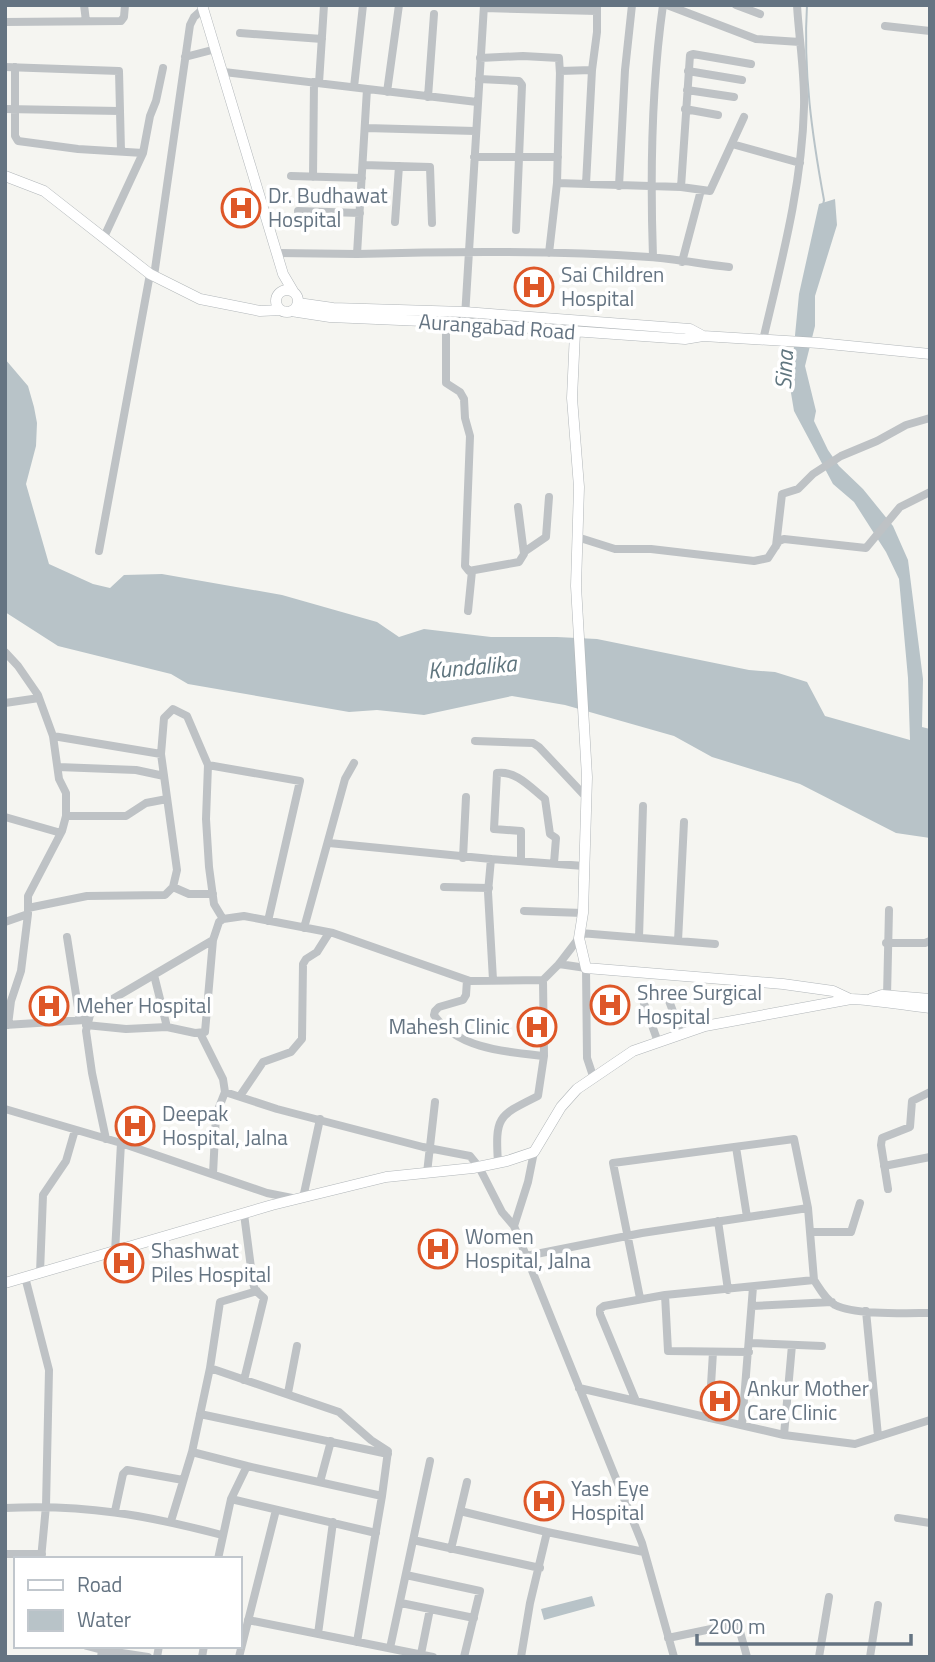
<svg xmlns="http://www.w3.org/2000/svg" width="935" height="1662" font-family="'Titillium Web',sans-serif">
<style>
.water{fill:#b8c3c8}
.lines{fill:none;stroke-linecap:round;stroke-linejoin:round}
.stream{stroke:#b8c3c8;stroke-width:2}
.major-casing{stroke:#b1b6b9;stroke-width:11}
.minor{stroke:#bec2c5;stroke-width:8}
.major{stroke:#fff;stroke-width:10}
.labels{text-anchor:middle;stroke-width:7;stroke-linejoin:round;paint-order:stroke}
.poi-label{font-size:21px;fill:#657482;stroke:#fff;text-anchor:start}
.street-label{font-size:21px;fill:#657482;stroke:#fff}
.water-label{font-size:23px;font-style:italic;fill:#60767f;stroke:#fff}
</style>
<rect width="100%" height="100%" fill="#f5f5f1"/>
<path class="water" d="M835,199L837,225L815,296V326L805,366L816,411L814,421L828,450L839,466L863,489L893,526L908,560L923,679L922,727L930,729V838L896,833L800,784L712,757L674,736L565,705L512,696L424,715L377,710L349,712L188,684L171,674L58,646L5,612V359L28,386L34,407L37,423L36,446L26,484L49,564L93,584L110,588L124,575L162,574L282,595L377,622L399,637L424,629L491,637H557L597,639L749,670L775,672L807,682L825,716L910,740L908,678L899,579L886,552L854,502L833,484L794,411L790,387L799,294L819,204Z
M592,1596L595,1606L544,1620L541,1609Z"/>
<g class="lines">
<path class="stream" d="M807,5C803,71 812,135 824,200L823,205"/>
<defs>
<path id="major" d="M202,5L283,274L293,291
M5,176L44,191L150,274L200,299L260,311L281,310
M276 301a11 11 0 1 1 22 0a11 11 0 1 1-22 0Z
M298,303L333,308L465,312L690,329L703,336
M291,311L330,317L446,322L685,339L703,336L819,343L930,354
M575,332L572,398L579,487L576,586L587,777L583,913L579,938L586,968L783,984L833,991L850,999
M871,999L882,995L930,999
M5,1283L272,1205L386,1177L473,1168L507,1161L534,1152L561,1107L577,1089L633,1051L705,1026L851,999C877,1000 903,1005 930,1008"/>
</defs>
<use href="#major" class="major-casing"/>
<path class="minor" d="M84,5L86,21
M667,5L756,39L800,42
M736,5L760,14
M484,8L597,11
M5,22L121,21L124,17L125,5
M885,26L930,31
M240,33L322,39
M185,57L216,49
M480,58L523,56L559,58L560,74
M5,67L119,71L121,151
M15,67V136L18,141L78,149L143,153
M592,70L597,32V5
M688,71L742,80
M224,72L477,102
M479,79L519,81L522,85L516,230
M319,83L324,5
M354,87L363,5
M367,89L357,254C454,251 552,250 649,257C676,259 702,264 729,267
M687,90L734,97
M387,92L399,5
M428,97L434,14
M5,109L120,111
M685,109L718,115
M366,128L475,131
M732,144L800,163
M474,157H558
M363,165L430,167L432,223
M291,176L362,178
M313,177L314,82
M586,184L592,70L560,71L557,183L681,187L710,191L744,117
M619,186L625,70L632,5
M681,187L690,55L693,54L751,64
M298,211L360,213
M395,222L399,166
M104,237L143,153L150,116L156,101L163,68
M278,253L357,254
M549,253L557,183
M653,257C650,172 651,90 663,5
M682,262L701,190
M154,276L190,25L194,17L203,9
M465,317L484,5
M446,322V383L460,392L464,399L465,418L470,436L465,566L469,571L519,562L524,554L518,507
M763,340C781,263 802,186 804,107C805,74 799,39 797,5
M577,537L615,549H651L754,561L768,558L779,541L784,539L866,548L900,507L930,492
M776,546L782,494L798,489L813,474L841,456L877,441L906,425L930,418
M99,551L150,274
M524,552L546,537L549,497
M468,611L472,571
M5,652L18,666L38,695L53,736L59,779L66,793V816L62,831L28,896V914
M5,703L39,698
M53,736L161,754
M475,741L533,743L539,747L586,797
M58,767L136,770L164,776
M66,816H126L146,803L167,799
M5,817L61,833
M329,843L491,859
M463,858L466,797
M521,861V831L494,829L497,773C516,770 531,788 545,799L550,834L556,838L554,863
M173,887L189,894H213
M444,887L489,888
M28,908L87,896L165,895L173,887L177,870L161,754L164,718L173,709L187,716L208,765
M524,911L583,913
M223,919L214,904L209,867L206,819L208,765L300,781L268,921
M5,922L28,914L21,971L11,1001L8,1025
M304,928L345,779L354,763
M580,933L715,944
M67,937L80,1020
M639,938L643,806
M678,941L684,822
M886,943H925L930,941
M559,964L586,968L587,1058L593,1076
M154,975L167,1027L195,1033L205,1032L213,940
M467,980L466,995L463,1000L439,1007L435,1011L434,1015C457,1049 507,1052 544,1056
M493,980L488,892L491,859L584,866
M641,995L658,1042
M887,996L889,910
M668,998L681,1033
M5,1025L85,1020
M86,1025L126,1029L167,1027
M200,1033L223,1079L225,1092L216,1115L213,1174
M225,1092L277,1109L423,1147L470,1156L479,1167L502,1212L514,1226L642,1543L674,1657
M240,1096L263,1062L291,1052L302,1039L303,964L306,959L317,952L329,933
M5,1109L121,1143L267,1193L297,1199
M106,1139L92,1073L86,1031L90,1015L94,1010L213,940L219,922L223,919L244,916L333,933L470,981L543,980L559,964L579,938
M736,1147L747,1217
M498,1163C495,1116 498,1116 538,1096L544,1056L543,980
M884,1166L930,1157
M427,1173L435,1102
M888,1189L881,1145L882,1138L910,1127L912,1101L930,1092
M303,1198L320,1119
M244,1214L253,1283L255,1290L264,1298L244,1380
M718,1221L728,1290
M514,1226L528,1182L534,1152
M810,1232H851L860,1203
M115,1252L121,1143
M526,1256L642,1233L808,1208
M40,1273L43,1195L66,1161L75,1130
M25,1277L49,1370L46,1506L41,1559
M814,1280C820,1289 825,1299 835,1305C855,1315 906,1313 930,1313
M640,1298L613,1163L794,1139L808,1208L814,1280L665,1295L668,1351L749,1352
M752,1306L832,1302
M866,1311L878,1436
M750,1343L822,1346
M210,1368L220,1302L257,1291
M579,1388L784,1435L855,1444L930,1420
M288,1393L297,1346
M636,1401L600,1314V1309L604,1306L665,1295
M200,1414L388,1454
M709,1418L713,1352
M742,1425L753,1287
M784,1435L792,1345
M247,1466L192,1452L210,1368L339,1412L371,1440L388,1451L382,1496
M320,1482L331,1441
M231,1499L376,1533
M5,1508C84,1504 146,1515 222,1535
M115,1511L123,1474L127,1470L183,1480
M460,1511L547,1532
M898,1518L930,1523
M171,1521L192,1452
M413,1540L540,1568
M451,1549L467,1482
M5,1554H42
M218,1559L231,1499L247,1466L382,1496L357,1642
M406,1575L480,1591L464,1657
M401,1603L474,1618
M248,1620L433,1657
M318,1634L333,1522
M668,1638L735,1624L739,1628L747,1657
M87,1646L102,1650
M390,1648L430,1461
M421,1654L430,1609
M101,1657L102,1650L148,1657
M157,1657L159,1646
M202,1657L204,1646
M239,1657L276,1510
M521,1657L530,1603L547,1532L644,1552
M819,1657L829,1597
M870,1657L878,1605"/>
<use href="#major" class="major"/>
</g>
<defs>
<symbol id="hospital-ring" viewBox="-11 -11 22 22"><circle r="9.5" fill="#fff" stroke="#de5728" stroke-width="1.5"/><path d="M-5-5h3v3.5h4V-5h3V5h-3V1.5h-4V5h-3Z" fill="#de5728"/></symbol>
</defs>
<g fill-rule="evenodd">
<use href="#hospital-ring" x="219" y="186" width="44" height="44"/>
<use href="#hospital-ring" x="512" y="265" width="44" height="44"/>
<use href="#hospital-ring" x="588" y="983" width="44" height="44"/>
<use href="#hospital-ring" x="27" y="984" width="44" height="44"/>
<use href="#hospital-ring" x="515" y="1005" width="44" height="44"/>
<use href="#hospital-ring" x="113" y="1104" width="44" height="44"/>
<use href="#hospital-ring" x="416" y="1227" width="44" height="44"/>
<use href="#hospital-ring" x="102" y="1241" width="44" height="44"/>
<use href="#hospital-ring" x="698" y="1379" width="44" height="44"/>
<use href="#hospital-ring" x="522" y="1479" width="44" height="44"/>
</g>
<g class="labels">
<g class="poi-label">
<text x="268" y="203">Dr. Budhawat<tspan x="268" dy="24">Hospital</tspan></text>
<text x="561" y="282">Sai Children<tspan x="561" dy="24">Hospital</tspan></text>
<text x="637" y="1000">Shree Surgical<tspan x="637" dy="24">Hospital</tspan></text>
<text x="76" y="1013">Meher Hospital</text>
<text x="510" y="1034" text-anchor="end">Mahesh Clinic</text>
<text x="162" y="1121">Deepak<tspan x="162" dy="24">Hospital, Jalna</tspan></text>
<text x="465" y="1244">Women<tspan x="465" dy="24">Hospital, Jalna</tspan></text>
<text x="151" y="1258">Shashwat<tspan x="151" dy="24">Piles Hospital</tspan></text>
<text x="747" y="1396">Ankur Mother<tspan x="747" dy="24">Care Clinic</tspan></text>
<text x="571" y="1496">Yash Eye<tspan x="571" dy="24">Hospital</tspan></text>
</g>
<g class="street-label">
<text transform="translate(497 327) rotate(4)" y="7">Aurangabad Road</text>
</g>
<g class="water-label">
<text transform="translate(784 370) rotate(-87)" y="8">Sina</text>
<text transform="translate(472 667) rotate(-5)" y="8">Kundalika</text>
</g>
</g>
<rect width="935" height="1662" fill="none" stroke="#657482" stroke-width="14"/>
<rect x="14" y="1557" width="228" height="91" fill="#ffffff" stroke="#c1c7cd" stroke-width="2"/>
<rect x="28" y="1580" width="35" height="10" fill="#ffffff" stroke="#c1c7cd" stroke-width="2"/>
<text x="77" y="1592" font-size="21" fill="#657482">Road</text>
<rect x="28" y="1610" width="35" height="21" fill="#b8c3c8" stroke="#c1c7cd" stroke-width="2"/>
<text x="77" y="1627" font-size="21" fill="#657482">Water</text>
<path d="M697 1634v10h214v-10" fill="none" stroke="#657482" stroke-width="3.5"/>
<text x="708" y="1634" font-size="21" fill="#657482" stroke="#ffffff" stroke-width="5" paint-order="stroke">200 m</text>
</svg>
